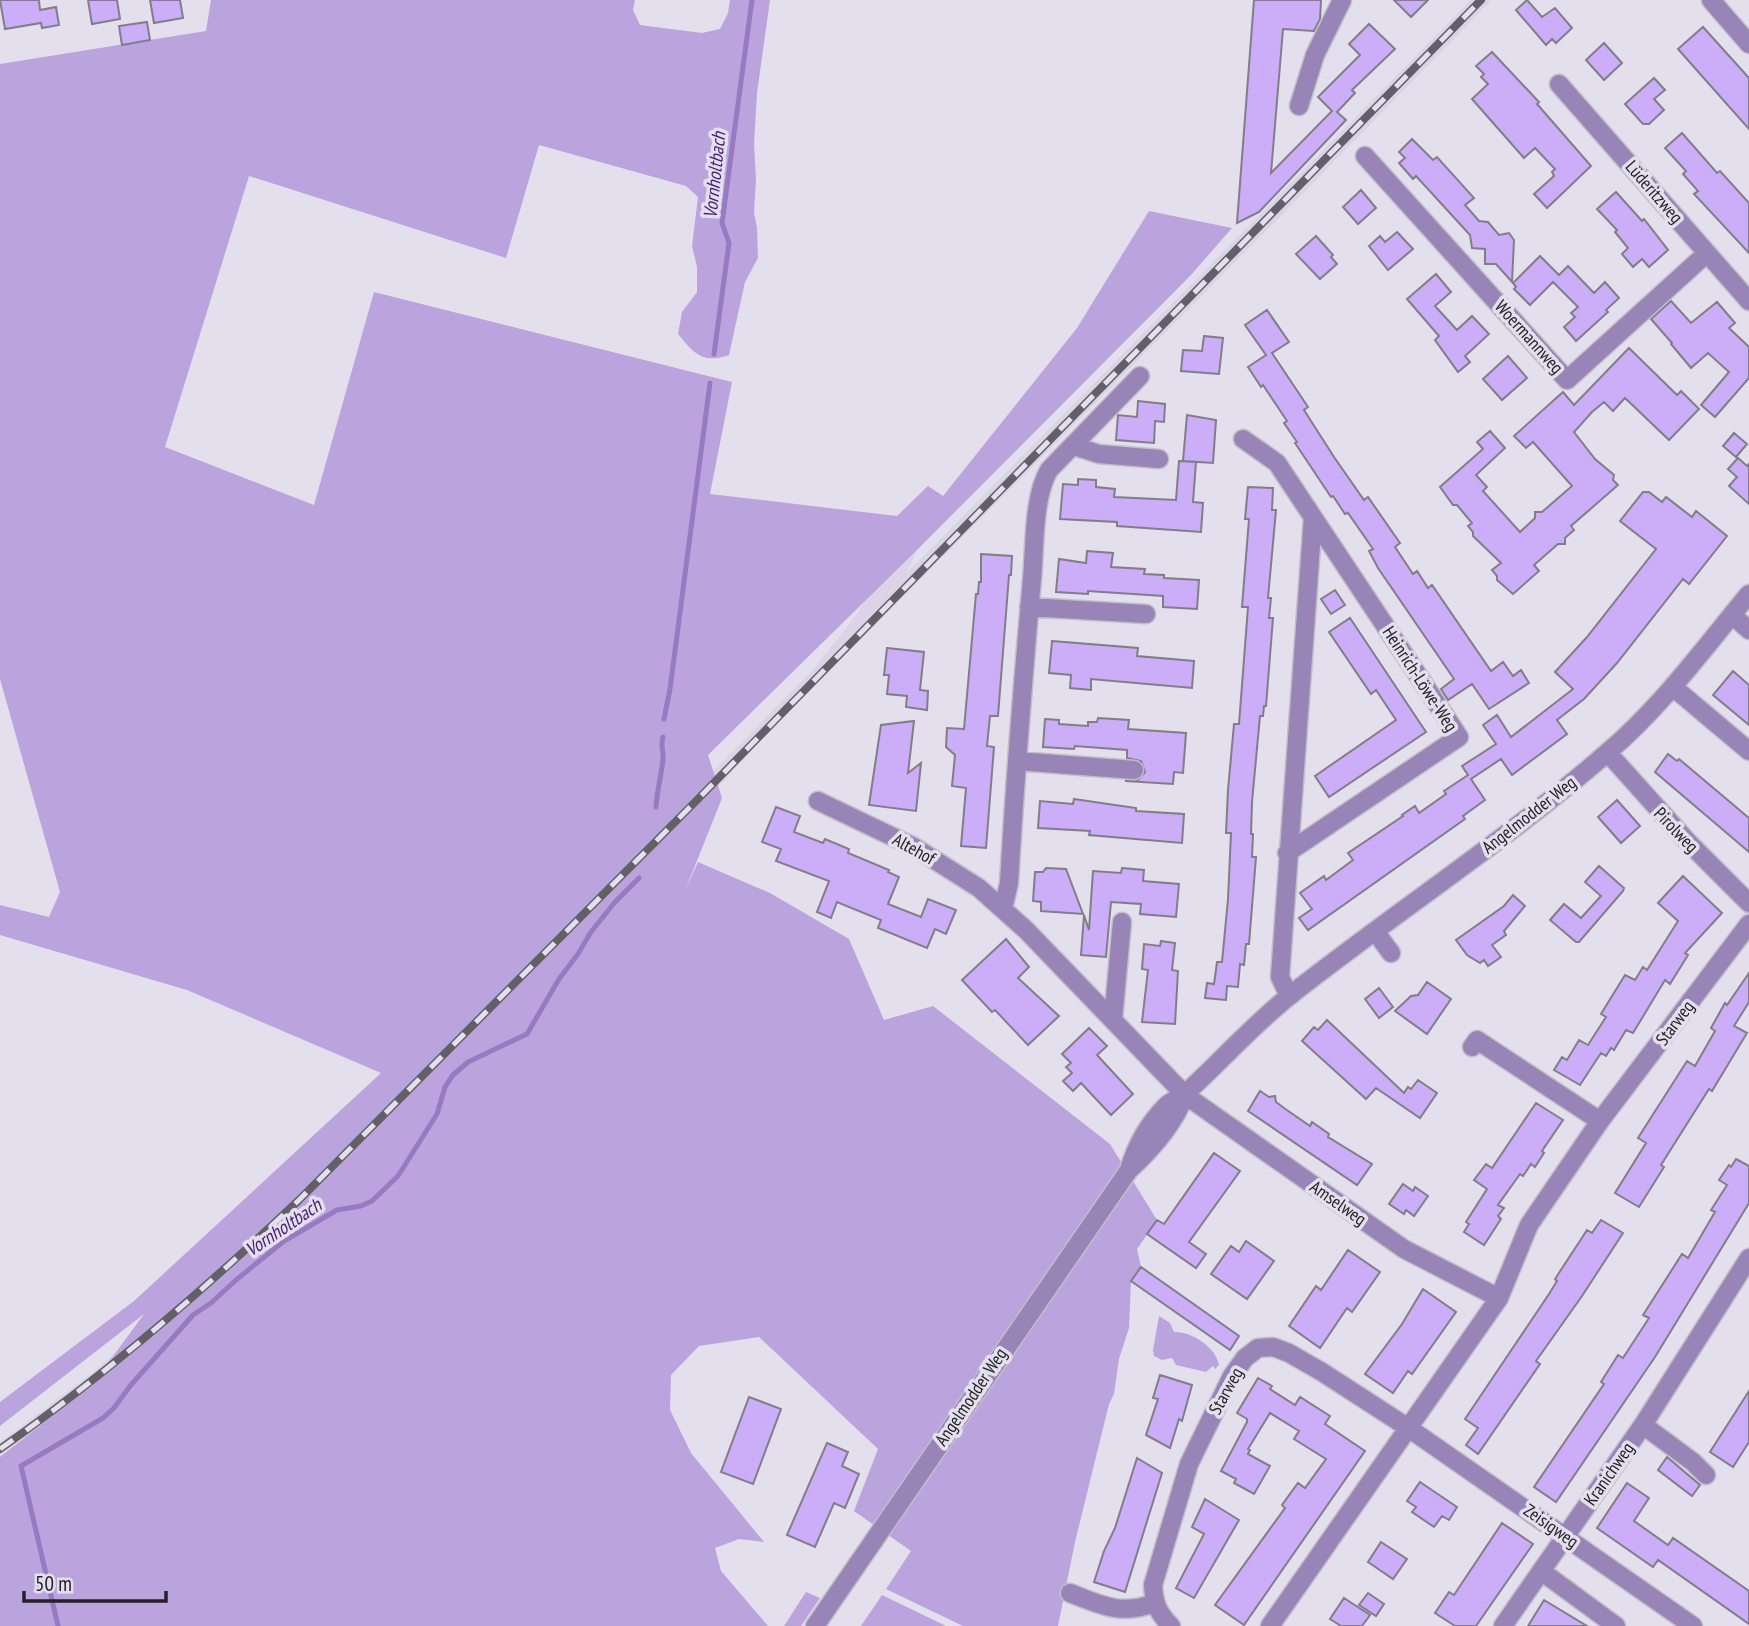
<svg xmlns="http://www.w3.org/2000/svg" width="1749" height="1626" font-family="'PT Sans Narrow',sans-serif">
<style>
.built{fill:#dbd4e8}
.green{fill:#bba4de}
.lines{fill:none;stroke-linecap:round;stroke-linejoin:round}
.stream{stroke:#977ac1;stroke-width:5}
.building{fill:#cbadf8;stroke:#817d89;stroke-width:2}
.minor-casing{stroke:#c1bdc9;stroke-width:21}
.minor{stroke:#9884b6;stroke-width:18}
.rail-casing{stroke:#625f67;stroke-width:8}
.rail{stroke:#e3dfec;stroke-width:5;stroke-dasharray:16;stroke-linecap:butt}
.labels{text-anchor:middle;stroke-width:7;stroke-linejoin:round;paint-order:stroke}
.street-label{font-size:18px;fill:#242227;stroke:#e3dfec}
.water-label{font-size:19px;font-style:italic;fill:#471c72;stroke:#e3dfec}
</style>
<rect width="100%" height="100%" fill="#e3dfec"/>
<path class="built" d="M1471,0H1492L1267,230L756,745L665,847L92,1385L0,1457V1442L92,1373L217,1263L563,923L812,671L857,614L928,486L943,496L906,574Z"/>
<path class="green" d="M211,0H635L633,10L640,25L702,33L720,29L728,13L730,0H770L757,93L754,144L756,179L754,213L757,228L758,258L745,282L729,355C703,364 694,354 678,334L682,312L697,292V267L692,246L698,197L686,186L539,145L506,258L249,176L165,447L314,505L374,292L732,382L710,494L897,516L928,486L943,496L1077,328L1149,211L1232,228L1191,275L916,551L708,755L722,798L685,891L698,862L770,893L849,939L884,1020L933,1006L1110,1144L1157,1220L1137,1249L1141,1267L1131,1281L1129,1328L1119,1359L1114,1394L1109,1404L1075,1542L1058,1626H963L886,1589L911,1551L854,1511L878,1449L759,1337L699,1346L671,1375L670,1410L691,1453L764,1542L739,1539L715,1548L721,1571L768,1626H0V1457L92,1385L144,1314L0,1426V1402L134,1301L381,1073L187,990L0,935V905L49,917L60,892L0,679V64L206,31Z
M1159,1316L1170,1323L1174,1332C1191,1331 1216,1347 1219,1365L1215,1369L1213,1366L1206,1372L1176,1365L1172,1358L1162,1360L1154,1356L1153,1350Z
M806,1592L820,1598L801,1626H784Z
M882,1595L946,1626H861Z"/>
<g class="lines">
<path class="stream" d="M714,354L729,243L722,223L752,0
M664,719L670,689L710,383
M656,807C657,791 661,776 663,760C664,752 660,746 663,737
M58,1626L21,1466L103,1418L114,1408L130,1386L193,1315L211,1303L236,1280L284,1241L337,1210L361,1206L372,1201L398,1176L437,1114L445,1087L453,1075L468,1062L527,1034L559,979L578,954L591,932L615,902L639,878"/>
</g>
<path class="building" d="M0,0H39L40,10L56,7L59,25L42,28L41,23L5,29Z
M88,0H117L120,19L92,24Z
M150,0H180L183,18L154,23Z
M1254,0H1321L1320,19L1314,31L1283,29L1271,173L1332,111L1318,97L1360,55L1349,44L1369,24L1395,49L1352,90L1355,93L1337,112L1346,120L1259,212L1237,223Z
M1394,0H1428L1411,17Z
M1527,0L1542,17L1555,8L1572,28L1556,43L1552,39L1546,45L1516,10Z
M147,22L150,40L122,45L119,26Z
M1703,27L1749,78V129L1678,49Z
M1604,43L1622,63L1604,80L1586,60Z
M1492,52L1539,102L1537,104L1591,166L1547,208L1534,194L1554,176L1552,172L1555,169L1535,148L1524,158L1472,99L1488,84L1481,77L1484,74L1476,66Z
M1654,78L1665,90L1654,99L1664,110L1649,124H1643L1625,104Z
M1682,133L1717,173L1720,171L1749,203V253L1694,194L1698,191L1683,174L1686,171L1665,148Z
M1412,139L1433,160L1437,157L1474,198L1465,205L1479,221L1488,222L1499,235L1509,233L1514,240L1512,282L1496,264H1485V249L1472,248L1470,235L1416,176L1413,179L1399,163L1405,158L1399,152Z
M1361,190L1376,208L1358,224L1343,207Z
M1616,192L1642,221L1644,219L1668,250L1649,267L1642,259L1633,267L1622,254L1628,248L1615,232L1617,230L1597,209Z
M1397,232L1413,249L1388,270L1369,246L1380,236L1385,242Z
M1316,236L1333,255L1331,257L1337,264L1320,279L1296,254Z
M1540,256L1559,275L1568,266L1594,293L1605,282L1619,298L1606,310L1608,312L1576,341L1564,327L1575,317L1571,313L1578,307L1553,282L1530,305L1514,289L1516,287L1513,283Z
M1436,274L1451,292L1435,306L1457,330L1472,316L1489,334L1465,356L1470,362L1458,372L1435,340L1439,336L1407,299Z
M1671,301L1691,323L1717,302L1735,323L1729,328L1749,347V378L1715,417L1701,405L1729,372L1708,353L1691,368L1671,344L1672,343L1651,319Z
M1267,310L1289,342L1272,353L1308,407L1304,410L1334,457L1364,500L1368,497L1400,543L1395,547L1413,574L1417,571L1428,588L1432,585L1491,671L1503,662L1513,676L1521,670L1529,683L1489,709L1472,684L1448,700L1441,689L1454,679L1378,568L1369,551L1373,549L1348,513L1345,514L1333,496L1331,497L1295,443L1297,442L1284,423L1287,421L1263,385L1261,387L1248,367L1266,355L1245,325Z
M1204,336L1223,338L1219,374L1181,371L1183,350L1202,351Z
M1629,348L1677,395L1681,391L1699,409L1669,440L1625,398L1613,411L1604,402L1592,412L1574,432L1595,459L1614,475L1613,480L1618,485L1571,526L1574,530L1565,538V544H1558L1534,565L1539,571L1513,594L1497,580V576L1492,570L1501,563L1473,536V532L1468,526L1472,523L1457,505H1453L1440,487L1483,449L1477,442L1490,431L1505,448L1476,475L1487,487L1483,491L1520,532L1535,518V512H1542L1572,486L1533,442L1526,448L1514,436L1563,392L1574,405Z
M1508,356L1527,378L1502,400L1483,379Z
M1138,401L1165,404L1164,422L1155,421L1154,443L1116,440L1118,415L1137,417Z
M1187,415L1216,420L1213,463L1183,461Z
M1734,433L1747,444L1736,457L1723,446Z
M1738,458L1747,466L1749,464V504L1729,486L1737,477L1728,469Z
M1179,461L1196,462L1193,502L1203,503L1201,532L1117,526V522L1060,519L1063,484L1078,485V479L1096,480V487L1115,489L1114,497L1176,500Z
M1248,487L1273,488L1272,510H1276L1268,598H1271L1269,618H1273L1266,706H1264L1263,716H1260L1252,802L1251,834H1253L1252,857H1256L1249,944H1246L1244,965L1240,964L1238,987L1227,986L1226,1000L1205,998L1207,983L1214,984L1217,962H1222L1228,899L1231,833H1226L1228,790L1234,724H1239L1248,607H1242L1249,519H1245Z
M1643,492H1649L1662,502L1666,497L1692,517L1696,511L1727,536L1689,584L1683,579L1617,663L1584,699L1557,720L1567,734L1512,775L1501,759L1471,779L1485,800L1463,816L1465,819L1308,930L1299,918L1312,909L1300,893L1324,876L1326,880L1353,860L1348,853L1403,816L1402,815L1415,806L1419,813L1446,794L1444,791L1468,775L1462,766L1496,744L1483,725L1497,715L1511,737L1573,689L1555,672L1587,637L1656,549L1620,521Z
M1087,551L1113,553L1111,567L1145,569L1144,574L1164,575V578L1199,580L1197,609L1163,607V596L1088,591V594L1056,592L1059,559L1086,563Z
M981,554L1012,556L1011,575H1009L998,716H990L987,746L994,747L986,848L961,846L966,788L952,786L955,755L946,747L947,728L964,729L976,594H978L979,582H981Z
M1335,590L1345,605L1331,614L1321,599Z
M1350,618L1426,732L1329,797L1315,776L1396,720L1376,690L1371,694L1329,632Z
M1052,641L1138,648L1137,656L1194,661L1192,688L1091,679V690L1070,688L1071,675L1049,673Z
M887,648L924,652L920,690L928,691L927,710L906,707L907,696L887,694L889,675H884Z
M1733,671L1749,685V725L1713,695Z
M1098,718L1129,720L1128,729L1186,733L1183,773L1174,772L1173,784L1125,781L1138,780L1145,772L1141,761L1127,758V750L1075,746L1074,749L1043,747L1045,719L1059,720V724L1088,726V722H1097Z
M914,721L908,773L921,763L916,811L869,805L881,725Z
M1668,754L1677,761L1679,759L1749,818V852L1655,772Z
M1074,799L1136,808V811L1184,814L1182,843L1089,835L1090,831L1038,828L1040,801L1073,804Z
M1617,800L1640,826L1621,843L1598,817Z
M776,807L800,816L794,832L823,843L825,839L849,849L848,853L889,870L888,872L899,877L888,904L921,917L928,899L956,910L946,934L935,929L927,948L878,928L881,920L837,902L831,918L817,912L829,881L776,861L781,849L762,842Z
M1599,866L1624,888L1623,891L1579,942H1576L1550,920L1564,904L1581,918L1601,896L1585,882Z
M1046,868L1066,869L1083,914L1041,911V902L1033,901L1035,872H1043Z
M1122,868L1144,870L1143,881L1179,884L1176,917L1140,914L1141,904L1111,902L1106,957L1081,955L1084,915L1089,930L1093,871L1121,873Z
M1683,876L1722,913L1685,953L1688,955L1670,984L1665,980L1633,1033L1626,1030L1614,1050L1611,1048L1606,1056L1601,1053L1580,1085L1554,1070L1562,1057L1567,1060L1579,1040L1588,1045L1606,1017L1601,1014L1625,975L1635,980L1643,967L1647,970L1678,921L1658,903Z
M1513,895L1525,906L1504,931L1506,935L1492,945L1501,957L1488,966L1484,960L1480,963L1467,955L1456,940L1504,906Z
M1006,939L1029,967L1018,978L1059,1016L1028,1045L995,1010L992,1012L962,980Z
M1161,941L1175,943L1172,970L1178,971L1175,1024L1142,1022L1148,970L1142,969L1144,944L1160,946Z
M1749,973V1002L1734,1026L1747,1033L1712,1091L1709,1089L1661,1165L1664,1167L1639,1207L1615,1193L1646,1143L1638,1138L1687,1061L1695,1066L1715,1031L1711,1028L1725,1003L1727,1005Z
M1427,982L1451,999L1427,1034L1395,1011L1411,996L1418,995Z
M1379,988L1393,1007L1379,1018L1365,999Z
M1327,1020L1404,1093L1408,1087L1411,1089L1418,1080L1437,1093L1420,1118L1376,1088L1366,1099L1302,1041L1314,1027L1318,1030Z
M1089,1028L1107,1046L1097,1055L1133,1094L1111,1115L1081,1083L1073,1091L1063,1081L1072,1073L1066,1067L1071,1063L1062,1054Z
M1260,1091L1269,1097L1275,1096L1276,1102L1284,1108L1310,1126L1312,1122L1329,1134L1328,1137L1372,1164L1357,1185L1248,1111Z
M1536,1103L1563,1120L1542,1151L1544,1153L1535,1167L1531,1164L1523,1176L1520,1174L1498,1205L1504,1208L1498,1216L1501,1219L1484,1245L1464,1232L1469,1224L1466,1222L1487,1189L1474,1180L1486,1164L1492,1168Z
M1214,1153L1240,1171L1189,1242L1206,1254L1196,1268L1147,1234L1157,1220L1164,1224Z
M1736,1159L1749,1166V1203L1655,1357L1556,1502L1534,1487L1604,1384L1601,1382L1618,1355L1623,1358L1649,1318L1643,1315L1682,1254L1688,1258L1715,1212L1711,1210L1727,1185L1719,1180L1729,1165L1731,1167Z
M1403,1184L1413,1191L1415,1187L1428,1196L1414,1216L1406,1210L1404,1214L1389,1204Z
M1601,1220L1623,1233L1582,1296L1536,1361L1540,1364L1478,1454L1466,1445L1478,1428L1465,1419L1549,1294L1557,1281L1555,1279L1587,1230L1592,1233Z
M1246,1241L1274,1261L1247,1299L1211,1274L1231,1246L1239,1252Z
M1348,1250L1380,1272L1352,1312L1347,1308L1320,1348L1289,1326L1316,1286L1321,1290Z
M1141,1267L1239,1336L1230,1350L1131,1281Z
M1423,1289L1456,1312L1412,1374L1408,1371L1393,1393L1365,1374L1402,1324Z
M1160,1375L1192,1385L1182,1421L1179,1419L1170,1448L1146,1435L1158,1399L1153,1398Z
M1258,1378L1272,1386L1270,1389L1295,1405L1300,1397L1330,1416L1325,1424L1365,1451L1244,1625L1215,1605L1285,1508L1282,1505L1298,1483L1305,1488L1326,1459L1294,1439L1299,1431L1270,1413L1248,1449L1250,1450L1248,1454L1270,1466L1254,1494L1234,1483L1236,1479L1221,1471L1247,1422V1419L1237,1413Z
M1749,1391V1442L1733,1467L1710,1452Z
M749,1397L781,1409L753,1484L721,1472Z
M827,1443L848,1452L842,1466L859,1474L845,1508L834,1503L815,1547L787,1535Z
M1667,1457L1700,1485L1692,1496L1658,1470Z
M1137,1458L1162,1473L1125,1592L1094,1582L1104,1551L1115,1528Z
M1420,1482L1457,1507L1449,1520L1442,1516L1434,1527L1412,1512L1416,1507L1407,1501Z
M1627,1483L1649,1498L1634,1521L1668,1545L1673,1538L1749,1591V1624L1658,1560L1653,1567L1597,1528Z
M1205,1499L1239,1520L1194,1598L1176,1588L1204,1534L1192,1527Z
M1502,1523L1533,1544L1476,1626H1455L1435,1613L1449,1592L1454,1595Z
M1381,1542L1407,1559L1393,1579L1368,1562Z
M1368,1593L1384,1604L1376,1616L1359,1605Z
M1344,1598L1370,1615L1362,1626H1341L1330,1619Z
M1544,1600L1587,1626H1528Z"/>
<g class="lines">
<defs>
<path id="minor" d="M1711,0L1749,44
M1559,84L1749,301
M1299,106L1315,55L1342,0
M1365,156L1567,380L1707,253
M1243,439L1277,463L1459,737L1287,853
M1074,446L1099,454L1159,459
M1029,607L1146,614
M1732,615L1749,630
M1673,687L1749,751
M1608,753L1687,841L1749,903
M1017,761L1134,770
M818,801L914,847L979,888L1026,930L1185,1095L1404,1249L1499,1298
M1003,909L1009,883C1015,781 1023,680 1032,579C1035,547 1033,497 1049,470L1140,376
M1375,931L1391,953
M1289,996L1280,977L1313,517
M1113,1020L1122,922
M1472,1047L1477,1040L1600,1121
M1129,1170C1136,1146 1148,1124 1166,1106C1172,1100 1181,1098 1187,1092C1221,1061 1252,1026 1288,997C1393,914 1507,840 1608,752C1662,706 1704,648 1749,594
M1643,1425L1693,1462L1706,1475
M1541,1571L1616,1626
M1070,1593C1101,1605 1121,1616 1154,1603
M815,1626L1129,1170C1152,1149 1174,1124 1185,1095
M1171,1626C1158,1613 1154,1604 1153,1585L1189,1464L1232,1376L1245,1358L1258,1348L1273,1347L1289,1353L1322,1372L1407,1427L1693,1626
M1270,1626L1499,1298L1529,1225L1600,1121L1749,924
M1503,1626L1643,1425L1749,1258"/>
</defs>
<use href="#minor" class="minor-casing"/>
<use href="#minor" class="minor"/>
<defs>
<path id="rail" d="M0,1449C107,1374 205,1289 299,1200L696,801L1481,0"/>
</defs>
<use href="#rail" class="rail-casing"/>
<use href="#rail" class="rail"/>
</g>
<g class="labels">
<g class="street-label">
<text transform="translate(1654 192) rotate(49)" y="6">Lüderitzweg</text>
<text transform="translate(1529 337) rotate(48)" y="6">Woermannweg</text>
<text transform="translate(1420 679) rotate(57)" y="6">Heinrich-Löwe-Weg</text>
<text transform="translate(1529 815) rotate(-38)" y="6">Angelmodder Weg</text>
<text transform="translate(1676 830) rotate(46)" y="6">Pirolweg</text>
<text transform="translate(914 849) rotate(29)" y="6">Altehof</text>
<text transform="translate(1675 1023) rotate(-53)" y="6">Starweg</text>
<text transform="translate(1338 1203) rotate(35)" y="6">Amselweg</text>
<text transform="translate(1226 1391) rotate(-61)" y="6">Starweg</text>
<text transform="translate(971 1397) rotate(-56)" y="6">Angelmodder Weg</text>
<text transform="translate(1609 1474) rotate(-55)" y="6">Kranichweg</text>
<text transform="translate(1551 1526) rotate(35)" y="6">Zeisigweg</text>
</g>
<g class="water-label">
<text transform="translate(714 175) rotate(-84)" y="7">Vornholtbach</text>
<text transform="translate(283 1227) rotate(-34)" y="7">Vornholtbach</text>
</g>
</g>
<path d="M24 1591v10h142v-10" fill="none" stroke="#242227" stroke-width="3.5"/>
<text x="35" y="1591" font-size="21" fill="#242227" stroke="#e3dfec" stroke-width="5" paint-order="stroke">50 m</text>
</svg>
